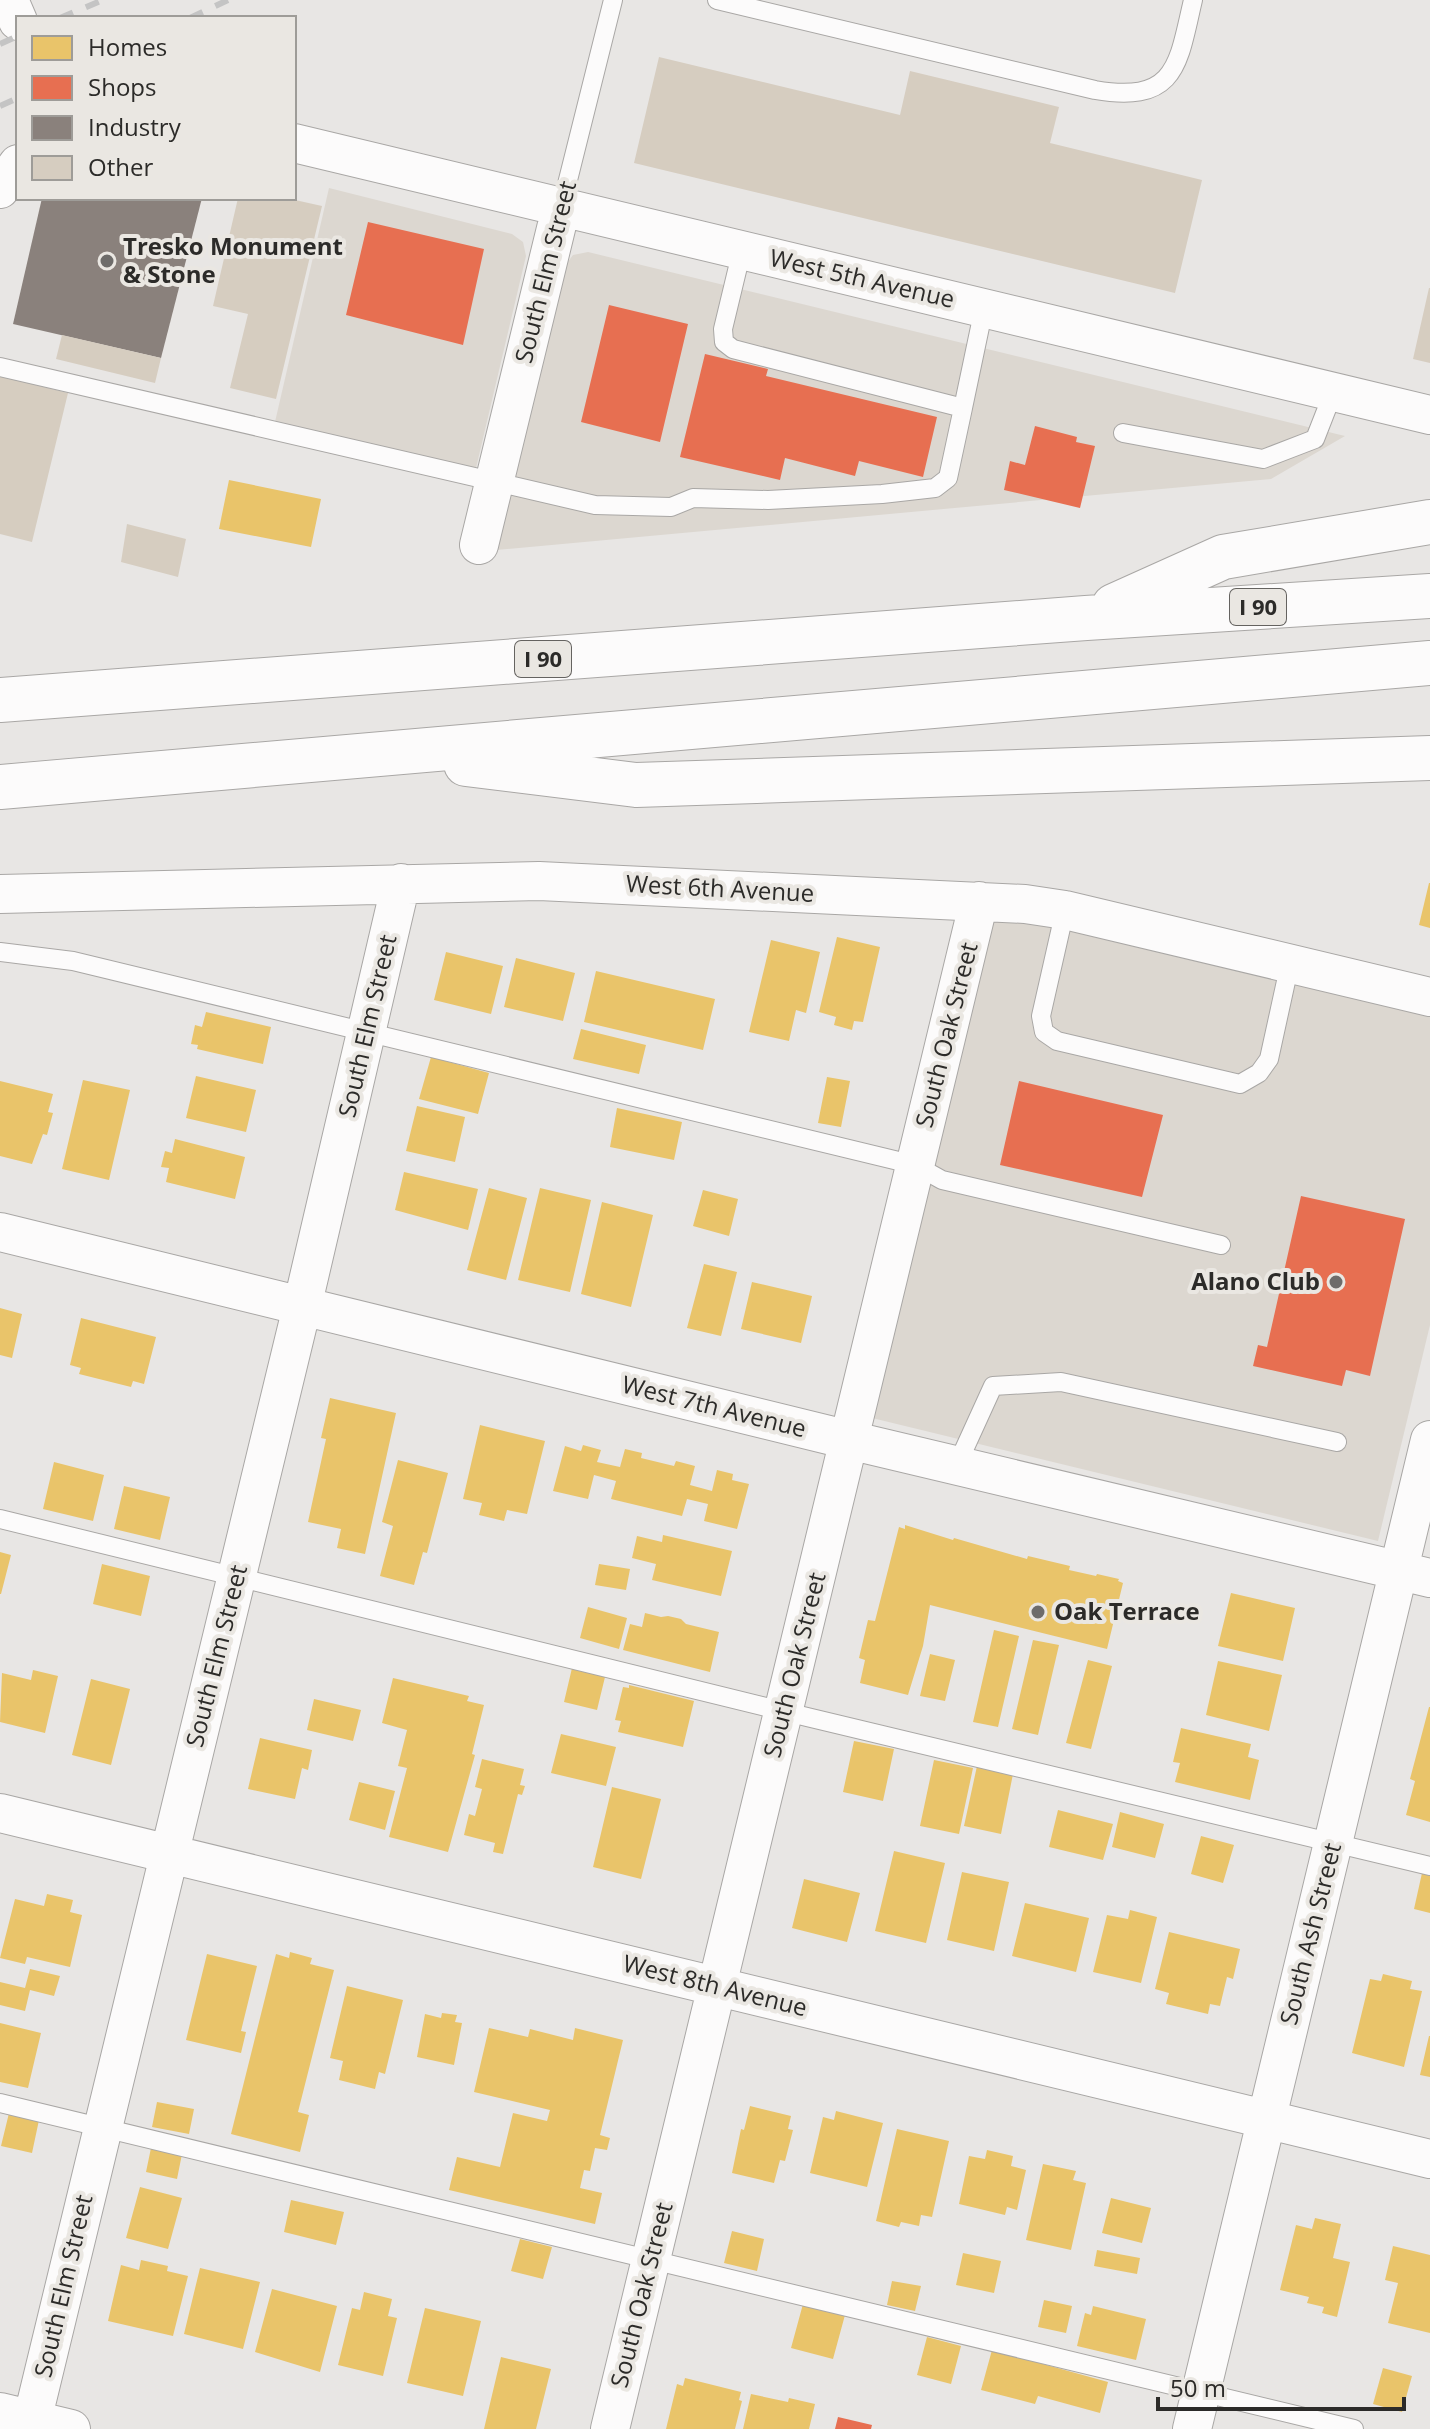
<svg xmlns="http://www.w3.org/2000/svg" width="1430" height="2429" font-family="'Open Sans',sans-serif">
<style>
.built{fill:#dcd7d0}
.homes{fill:#e9c46a}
.shops{fill:#e76f51}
.industry{fill:#8a817c}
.building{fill:#d6cdc0}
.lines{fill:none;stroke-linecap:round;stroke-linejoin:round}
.lane-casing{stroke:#a9a7a5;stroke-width:20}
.street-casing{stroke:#a9a7a5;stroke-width:40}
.highway-casing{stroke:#a9a7a5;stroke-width:46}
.lane{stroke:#fcfbfb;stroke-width:18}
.street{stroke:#fcfbfb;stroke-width:38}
.highway{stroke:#fcfbfb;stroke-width:44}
.rail{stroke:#c4c4c4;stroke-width:6;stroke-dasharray:14 14;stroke-linecap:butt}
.poi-dot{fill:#6e6c6a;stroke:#eae7e2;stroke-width:3}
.labels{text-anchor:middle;stroke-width:8;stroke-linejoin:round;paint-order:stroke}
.shield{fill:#eae7e2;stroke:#656360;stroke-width:2}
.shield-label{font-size:22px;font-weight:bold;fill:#2c2b29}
.poi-label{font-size:24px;font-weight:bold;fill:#2c2b29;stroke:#eae7e2;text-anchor:start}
.street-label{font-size:24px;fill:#2c2b29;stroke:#eae7e2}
</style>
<rect width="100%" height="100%" fill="#e8e6e4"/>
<path class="built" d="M329,188L512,234L523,242L526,256L472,485L272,435Z
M588,252L1345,436L1271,479L496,550L564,267L573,255Z
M989,912L1430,1017V1325L1378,1541L868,1417Z"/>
<path class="homes" d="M229,480L321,499L311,547L219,529Z
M1429,883H1430V928L1419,925Z
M837,937L880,947L863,1022L854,1021L852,1030L834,1025L836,1017L819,1012Z
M771,940L820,952L806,1013L796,1010L789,1041L749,1032Z
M446,952L503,966L491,1014L434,1000Z
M516,958L575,973L563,1021L504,1007Z
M596,971L715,999L703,1050L584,1022Z
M206,1012L271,1027L263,1064L197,1049L198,1045L191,1044L195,1025L202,1027Z
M581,1029L646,1045L639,1074L573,1059Z
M431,1057L489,1073L478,1114L419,1099Z
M196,1076L256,1090L246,1132L186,1118Z
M827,1077L850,1081L841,1127L818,1123Z
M83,1080L130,1090L109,1180L62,1169Z
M0,1081L53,1094L48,1112L53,1113L47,1135L43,1134L32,1164L0,1156Z
M417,1106L465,1117L455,1162L406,1151Z
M617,1108L682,1122L674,1160L610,1147Z
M175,1139L245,1157L235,1199L166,1182L169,1168L161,1167L165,1151L172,1153Z
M404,1172L478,1189L468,1230L395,1210Z
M489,1188L527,1198L506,1280L467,1270Z
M540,1188L591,1200L570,1292L518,1280Z
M703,1190L738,1199L729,1236L693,1226Z
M602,1202L653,1215L631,1307L581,1294Z
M704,1264L737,1272L721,1336L687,1328Z
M752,1282L812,1296L801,1343L741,1329Z
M0,1308L22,1314L12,1358L0,1355Z
M81,1318L156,1337L144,1384L133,1381L131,1387L79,1374L81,1368L70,1365Z
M330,1398L396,1413L365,1554L337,1548L341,1529L308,1522L326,1439L321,1438Z
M480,1425L545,1441L527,1514L507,1510L504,1521L479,1515L482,1503L463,1499Z
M583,1445L601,1450L597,1462L620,1467L625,1449L642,1453L641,1458L674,1466L676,1461L695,1466L690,1485L712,1491L717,1470L733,1474L732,1480L749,1484L737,1529L704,1521L708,1504L687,1499L682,1516L611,1499L616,1481L594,1475L588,1499L553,1491L565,1446L581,1451Z
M398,1460L448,1473L427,1553L423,1552L414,1585L380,1576L393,1526L382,1522Z
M54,1462L104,1475L93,1521L43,1509Z
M124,1486L170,1497L160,1540L114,1529Z
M905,1525L953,1540L954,1538L1027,1559L1028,1556L1070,1566L1069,1570L1096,1576L1097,1574L1119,1579L1118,1581L1123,1583L1107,1649L930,1605L923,1646L908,1695L860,1683L865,1660L859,1658L868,1620L875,1621L899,1527L905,1529Z
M663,1535L732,1551L721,1596L652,1580L656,1564L632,1558L637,1536L662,1542Z
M0,1552L11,1555L1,1594H0Z
M102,1564L150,1576L141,1616L93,1604Z
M599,1564L630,1569L626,1590L595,1585Z
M1231,1593L1295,1608L1283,1661L1218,1646Z
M588,1607L627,1618L619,1649L580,1638Z
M645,1613L661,1617L668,1616L681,1619L686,1624L719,1632L710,1672L623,1650L630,1624L642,1627Z
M994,1630L1019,1636L998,1727L973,1722Z
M1033,1640L1059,1645L1038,1735L1012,1729Z
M930,1654L955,1660L945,1701L920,1696Z
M1088,1660L1112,1666L1091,1749L1066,1743Z
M1218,1661L1282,1675L1269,1731L1206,1715Z
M572,1668L605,1677L597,1710L564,1702Z
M33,1670L58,1676L45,1733L0,1722L2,1673L31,1680Z
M393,1678L469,1696L467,1701L484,1705L472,1754L475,1755L448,1852L389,1837L407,1768L398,1766L407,1730L382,1723Z
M91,1679L130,1689L111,1765L72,1755Z
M629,1685L694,1701L683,1747L618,1732L621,1721L615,1720L623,1687L629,1688Z
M314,1699L361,1710L353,1741L307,1730Z
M1429,1707H1430V1822L1406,1815L1415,1781L1410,1779Z
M1181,1728L1251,1744L1248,1757L1259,1760L1250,1800L1175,1782L1180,1763L1173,1762Z
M561,1734L616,1747L606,1786L551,1773Z
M260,1738L312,1750L308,1770L302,1768L295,1799L248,1789Z
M854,1741L894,1749L883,1801L843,1792Z
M482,1759L524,1769L520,1785L525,1786L522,1795L518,1794L503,1854L493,1852L495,1843L464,1835L469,1814L475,1816L482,1789L475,1787Z
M934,1760L973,1768L959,1834L920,1826Z
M977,1766L1013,1774L1001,1834L964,1826Z
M359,1782L395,1791L385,1830L349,1820Z
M612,1787L661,1799L641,1879L593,1867Z
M1058,1810L1113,1824L1103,1860L1049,1847Z
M1120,1812L1164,1824L1155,1858L1112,1847Z
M1201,1836L1234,1845L1223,1883L1191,1874Z
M894,1851L945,1863L926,1943L875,1931Z
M962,1872L1009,1882L994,1951L947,1940Z
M1422,1873L1430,1875V1913L1414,1909Z
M804,1879L860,1893L847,1942L792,1928Z
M47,1894L73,1900L70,1912L82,1915L70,1967L27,1957L25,1964L0,1958L15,1899L44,1906Z
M1025,1903L1089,1918L1076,1972L1012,1956Z
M1130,1910L1157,1917L1141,1983L1093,1972L1107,1915L1128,1919Z
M1169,1932L1240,1949L1233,1979L1227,1977L1220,2006L1210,2004L1208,2014L1166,2004L1169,1993L1155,1989Z
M290,1952L312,1958L310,1964L334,1970L298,2112L309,2115L300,2152L231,2134L276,1954L289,1958Z
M207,1954L257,1966L241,2031L246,2032L241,2053L186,2040Z
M30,1969L60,1976L54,1996L30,1990L25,2011L0,2005V1982L25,1988Z
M1383,1974L1412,1981L1410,1989L1422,1991L1404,2067L1352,2053L1370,1979L1381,1981Z
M347,1986L403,2000L385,2074L379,2072L375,2089L339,2080L343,2061L330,2058Z
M442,2013L457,2015L455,2022L462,2023L454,2065L417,2057L425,2014L441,2018Z
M0,2023L41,2033L28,2088L0,2082Z
M489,2028L528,2037L530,2029L573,2040L575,2028L623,2040L600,2135L610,2138L607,2150L595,2148L590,2171L584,2170L580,2188L602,2193L595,2224L449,2190L457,2157L500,2167L513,2113L547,2121L550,2110L474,2092Z
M1429,2036H1430V2077L1420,2075Z
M157,2102L194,2109L189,2134L152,2127Z
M750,2106L791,2116L788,2129L793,2130L785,2161L780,2160L774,2183L732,2173L741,2129L744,2130Z
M836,2111L883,2123L867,2187L810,2173L823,2117L834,2120Z
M9,2113L39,2120L32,2153L1,2146Z
M897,2129L949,2141L932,2217L921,2215L919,2226L901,2222L899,2227L876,2221Z
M151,2148L182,2154L177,2179L146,2172Z
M987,2150L1013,2156L1011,2166L1026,2170L1017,2210L1007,2207L1005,2215L959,2204L969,2156L985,2159Z
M1043,2164L1076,2171L1073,2180L1086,2183L1071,2250L1026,2240Z
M140,2187L182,2198L168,2249L126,2238Z
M1111,2198L1151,2208L1142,2243L1102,2233Z
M291,2200L344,2212L336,2245L284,2232Z
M1315,2218L1341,2224L1333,2258L1350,2262L1337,2317L1322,2313L1324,2307L1307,2303L1309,2297L1280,2290L1296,2225L1312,2229Z
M732,2231L764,2239L757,2271L724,2263Z
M520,2239L552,2247L543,2279L511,2271Z
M1393,2246L1430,2255V2333L1388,2323L1398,2283L1385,2280Z
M1097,2250L1140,2258L1137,2274L1094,2266Z
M963,2253L1001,2261L994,2293L956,2285Z
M141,2260L168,2266L167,2271L188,2276L173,2336L108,2321L121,2265L139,2270Z
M200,2268L260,2282L243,2349L184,2334Z
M892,2281L921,2286L915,2311L887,2305Z
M272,2289L337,2306L320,2372L255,2352Z
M364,2292L392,2299L388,2316L397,2318L383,2376L338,2365L352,2308L360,2310Z
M1044,2300L1072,2306L1066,2333L1038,2327Z
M803,2304L845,2315L833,2359L791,2348Z
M1093,2306L1146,2319L1136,2360L1077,2346L1085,2313L1091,2315Z
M425,2308L481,2321L463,2396L407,2383Z
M927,2337L961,2346L951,2384L917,2375Z
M992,2350L1108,2382L1100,2413L1038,2396L1035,2404L981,2390Z
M501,2357L551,2369L536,2429H484Z
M1383,2368L1412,2376L1402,2412L1373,2404Z
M685,2378L741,2392L739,2400L742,2401L735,2429H666L677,2384L683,2386Z
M751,2394L788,2402L789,2398L815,2404L809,2429H743Z"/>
<path class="shops" d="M368,222L484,249L463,345L346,315Z
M609,305L688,324L660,442L581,422Z
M705,354L768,369L766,376L937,417L923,477L859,461L855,476L785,458L780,480L680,457Z
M1035,426L1077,437L1076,442L1095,446L1080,508L1004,490L1010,461L1025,465Z
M1019,1081L1163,1115L1142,1197L1000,1165Z
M1301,1196L1405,1219L1370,1376L1346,1370L1342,1386L1253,1366L1258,1345L1267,1347Z
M838,2417L872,2425L871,2429H835Z"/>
<path class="industry" d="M42,198H202L161,358L13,324Z"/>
<path class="building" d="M659,57L900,115L910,71L1059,107L1050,143L1202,180L1175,293L634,163Z
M238,198H286L322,206L276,399L230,388L248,314L213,306Z
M1429,288H1430V363L1413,359Z
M62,335L161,358L155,383L56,359Z
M0,376L68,393L32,542L0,534Z
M127,524L186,539L178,577L121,562Z"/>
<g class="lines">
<defs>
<path id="lane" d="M717,0L1095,90C1177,104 1178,64 1193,0
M561,208L613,0
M742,250L723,329L724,342L733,349L963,408L984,308
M0,367L595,505L671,507L693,498L768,500L882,494L935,488L948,478L963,408
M1123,433L1263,459L1315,439L1333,393
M1065,910L1041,1016L1044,1032L1057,1041L1240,1084L1259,1073L1269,1059L1290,963
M0,952L73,961L915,1165L942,1180L1221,1245
M957,1465L993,1386L1061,1382L1337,1442
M0,1519L807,1717L1430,1866
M0,2103L1354,2429"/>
<path id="street" d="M9,0L18,21
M294,143L1430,415
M0,189L18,164
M479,545L561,208
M0,894L539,881L1025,904L1065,910L1430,997
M0,1232L849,1440L1430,1578
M0,1813L1430,2159
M0,2412L71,2429
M30,2429L302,1307L401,883
M610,2429L979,901
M1192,2429L1430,1440"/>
<path id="highway" d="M1114,606L1223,557L1430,522
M0,700L1086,618L1430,596
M466,764L636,785L1430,758
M0,787L1430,663"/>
</defs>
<use href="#lane" class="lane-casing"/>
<use href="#street" class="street-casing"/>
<use href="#highway" class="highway-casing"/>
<use href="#lane" class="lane"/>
<use href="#street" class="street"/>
<use href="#highway" class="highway"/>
<path class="rail" d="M60,18L103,0
M190,18L228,0
M0,44L18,36
M0,106L18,98"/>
</g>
<g class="poi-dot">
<circle cx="107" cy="261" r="8"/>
<circle cx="1336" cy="1282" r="8"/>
<circle cx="1038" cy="1612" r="8"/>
</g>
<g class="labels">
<g class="shield">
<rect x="1230" y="589" width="56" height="36" rx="6"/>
<rect x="515" y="641" width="56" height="36" rx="6"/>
</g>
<g class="shield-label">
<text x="1258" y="615">I 90</text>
<text x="543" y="667">I 90</text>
</g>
<g class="poi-label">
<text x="123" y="255">Tresko Monument<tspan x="123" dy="28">&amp; Stone</tspan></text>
<text x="1320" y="1290" text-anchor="end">Alano Club</text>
<text x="1054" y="1620">Oak Terrace</text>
</g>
<g class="street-label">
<text transform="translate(546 272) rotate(-76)" y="8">South Elm Street</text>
<text transform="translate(862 279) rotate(13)" y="8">West 5th Avenue</text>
<text transform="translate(720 889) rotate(3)" y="8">West 6th Avenue</text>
<text transform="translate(368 1026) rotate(-77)" y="8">South Elm Street</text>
<text transform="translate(947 1035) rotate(-76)" y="8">South Oak Street</text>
<text transform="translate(714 1407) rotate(14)" y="8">West 7th Avenue</text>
<text transform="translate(217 1656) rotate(-76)" y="8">South Elm Street</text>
<text transform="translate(795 1665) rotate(-76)" y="8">South Oak Street</text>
<text transform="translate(1311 1934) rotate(-76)" y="8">South Ash Street</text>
<text transform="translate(715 1986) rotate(14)" y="8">West 8th Avenue</text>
<text transform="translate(64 2286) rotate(-77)" y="8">South Elm Street</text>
<text transform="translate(642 2295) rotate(-76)" y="8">South Oak Street</text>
</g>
</g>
<rect x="16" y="16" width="280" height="184" fill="#eae7e2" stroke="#9e9c98" stroke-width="2"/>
<rect x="32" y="36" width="40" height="24" fill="#e9c46a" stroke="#9e9c98" stroke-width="2"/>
<text x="88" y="56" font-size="24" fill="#2c2b29">Homes</text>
<rect x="32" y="76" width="40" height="24" fill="#e76f51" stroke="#9e9c98" stroke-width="2"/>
<text x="88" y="96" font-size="24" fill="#2c2b29">Shops</text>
<rect x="32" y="116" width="40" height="24" fill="#8a817c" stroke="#9e9c98" stroke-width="2"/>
<text x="88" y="136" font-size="24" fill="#2c2b29">Industry</text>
<rect x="32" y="156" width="40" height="24" fill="#d6cdc0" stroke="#9e9c98" stroke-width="2"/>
<text x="88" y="176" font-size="24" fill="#2c2b29">Other</text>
<path d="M1158 2397v12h246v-12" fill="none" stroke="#2c2b29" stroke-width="4"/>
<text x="1170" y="2397" font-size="24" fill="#2c2b29" stroke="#eae7e2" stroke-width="6" paint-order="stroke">50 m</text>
</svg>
